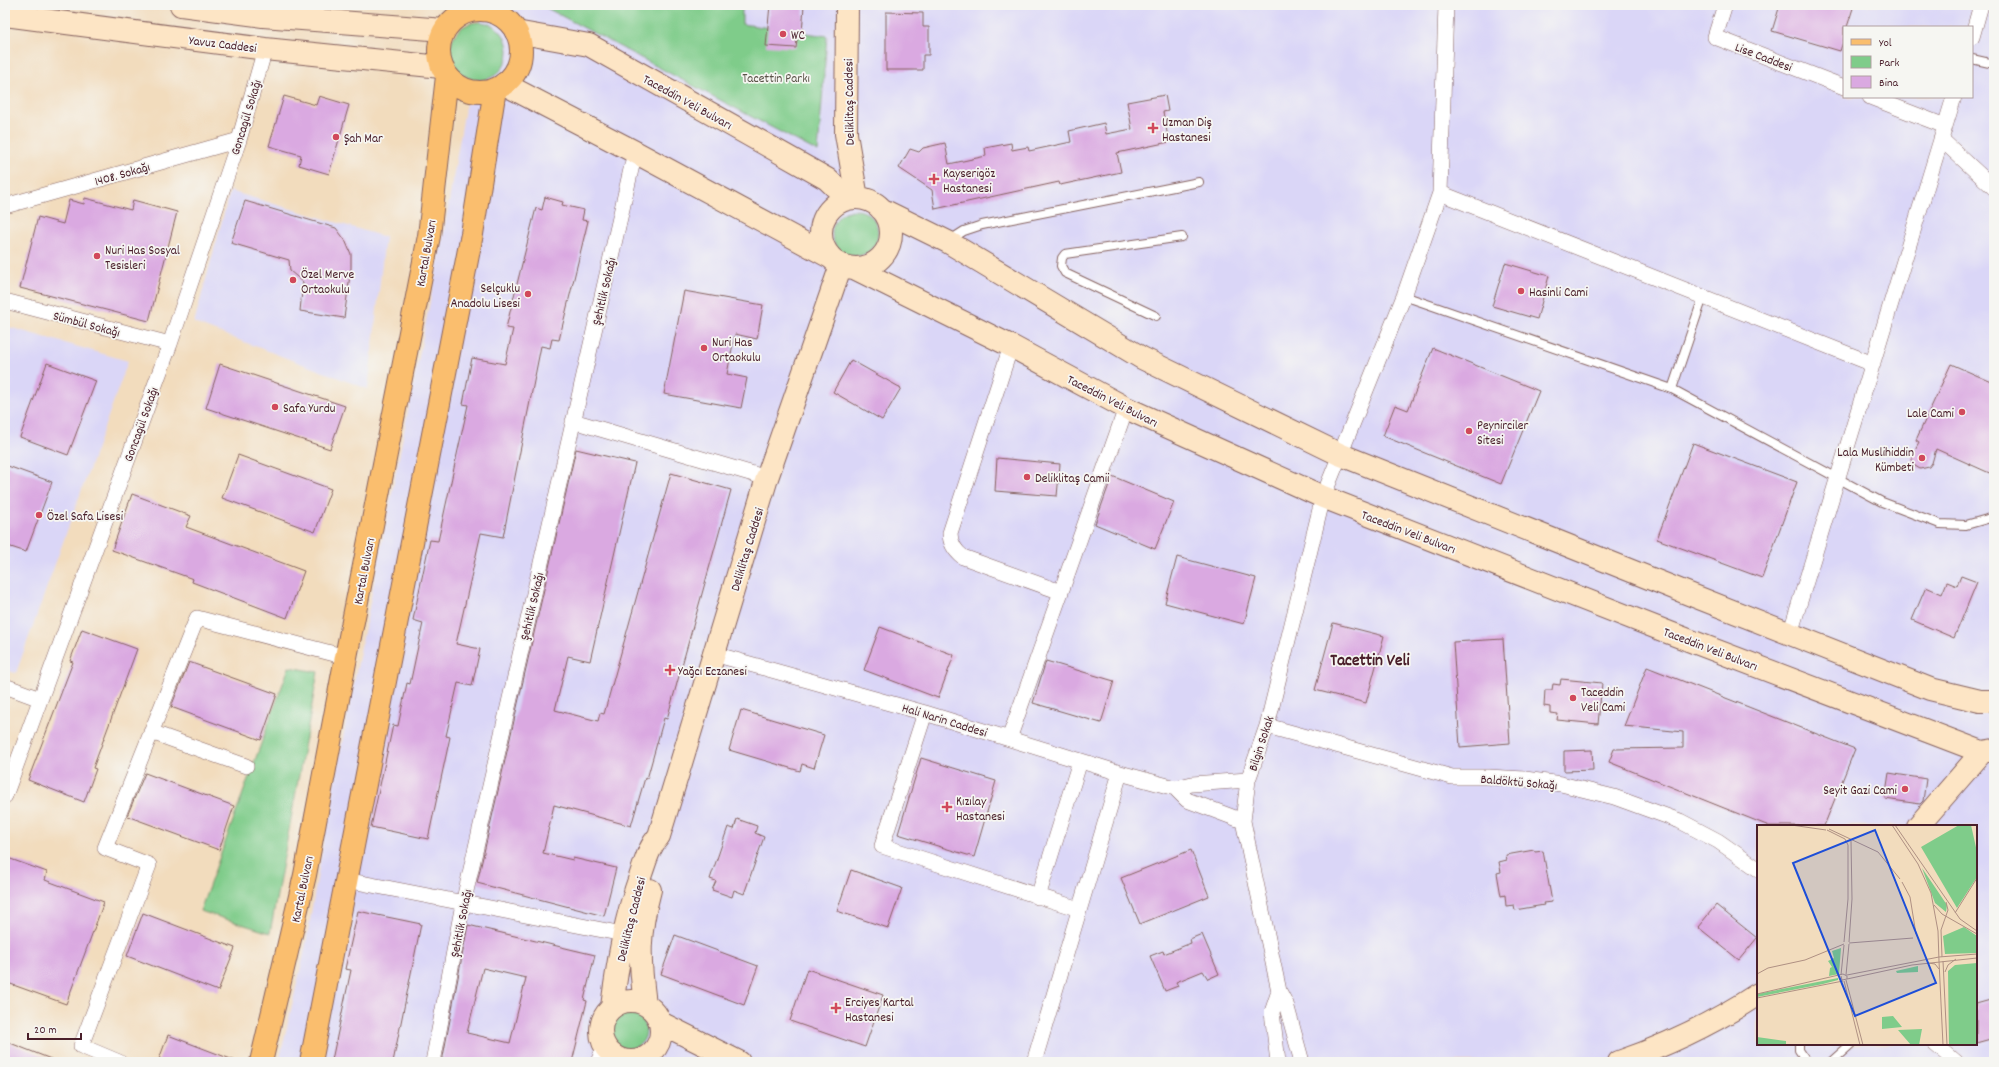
<svg xmlns="http://www.w3.org/2000/svg" width="1999" height="1067" font-family="Dekko,sans-serif">
<style>
.built{fill:#dad6f7;fill-rule:evenodd}
.green{fill:#7fcc8a;stroke:#64765a}
.building{fill:#daa9e1;fill-rule:evenodd}
.lines{fill:none;stroke-linecap:round;stroke-linejoin:round}
.lane-casing{stroke:#85615e;stroke-width:10}
.street-casing{stroke:#85615e;stroke-width:16}
.secondary-casing{stroke:#85615e;stroke-width:24}
.primary-casing{stroke:#85615e;stroke-width:24}
.lane{stroke:#fff;stroke-width:8}
.street{stroke:#fff;stroke-width:15}
.secondary{stroke:#fde5c5;stroke-width:22}
.primary{stroke:#fabe6e;stroke-width:22}
.poi-dot{fill:#d1495b;stroke:#f6f6f2;stroke-width:1.5}
.labels{text-anchor:middle;stroke-width:3.5;stroke-linejoin:round;paint-order:stroke}
.poi-label{font-size:13px;fill:#4a1f2b;stroke:#f6f6f2;text-anchor:start}
.street-label{font-size:13px;fill:#4a1f2b;stroke:#f6f6f2}
.park-label{font-size:13px;fill:#5a5348;stroke:#f6f6f2}
.district-label{font-size:17px;font-weight:bold;fill:#4a1f2b;stroke:#f6f6f2}
.inset-road{fill:none;stroke:#af9083;stroke-width:1}
.view{fill:#1d4ed8;fill-opacity:0.15;stroke:#1d4ed8;stroke-width:2}
.inset-edge{fill:none;stroke:#4a1f2b;stroke-width:2}
</style>
<rect width="100%" height="100%" fill="#f6f6f2"/>
<filter id="ink" filterUnits="userSpaceOnUse"><feTurbulence type="fractalNoise" baseFrequency=".025" numOctaves="2"/><feDisplacementMap in="SourceGraphic" scale="8" xChannelSelector="R" yChannelSelector="G"/><feConvolveMatrix kernelMatrix="1 2 1 2 8 2 1 2 1" color-interpolation-filters="sRGB"/></filter>
<filter id="wash" filterUnits="userSpaceOnUse"><feTurbulence type="fractalNoise" baseFrequency=".012" numOctaves="4" result="noise"/><feDisplacementMap in="SourceGraphic" scale="16" xChannelSelector="R" yChannelSelector="G"/><feGaussianBlur stdDeviation="0.9" result="paint"/><feColorMatrix in="noise" values="0 0 0 0 0 0 0 0 0 0 0 0 0 0 0 0 0 1.4 0 .05"/><feComposite in="paint" operator="in"/></filter>
<g filter="url(#wash)">
<rect width="100%" height="100%" fill="#f2dcbd"/>
<path class="built" d="M483,5H1994V1062H279L305,949L329,808L443,236ZM1844,27H1972V97H1844ZM1758,826H1976V1044H1758Z
M230,191L385,237L368,389L194,323Z
M5,326L128,361L16,673L5,670Z"/>
<path class="green" d="M541,5H742V24L827,36L818,152Z
M450 51a29 29 0 1 1 58 0a29 29 0 1 1-58 0Z
M832 233a23 23 0 1 1 46 0a23 23 0 1 1-46 0Z
M289,667L318,672L270,933L200,911Z
M610 1031a18 18 0 1 1 36 0a18 18 0 1 1-36 0Z"/>
<g id="blocks">
<path class="building" d="M770,5H804L802,34L798,33L796,48L766,46Z
M1780,5H1854L1847,27H1844V39L1840,51L1772,31Z
M886,12L923,13V27H929V55H923V70H886Z
M1165,95L1168,111L1163,112L1169,142L1117,153L1121,172L1060,185L1059,182L935,209L932,190L899,168L910,149L919,152L923,148L945,143L949,164L986,156L985,148L1011,143L1012,150L1028,147L1029,151L1071,142L1069,131L1104,123L1106,134L1132,129L1127,102Z
M284,96L316,105L319,96L349,105L329,174L299,165L301,155L269,146Z
M545,197L563,202L562,205L584,210L582,220L588,221L559,340L552,339L550,348L541,346L503,537L481,533L456,644L480,649L472,686L458,683L446,736L450,737L428,839L371,827L393,725L398,726L407,683L410,684L423,623L413,620L430,540L438,541L454,468L468,405L463,404L472,358L505,364L513,329L506,328L536,208L542,210Z
M85,198L131,210L133,200L177,212L149,321L20,288L38,217L63,224L69,200L84,204Z
M245,201L336,228L345,240L351,254V268L344,318L300,311L303,282L290,271L289,260L231,243Z
M1505,263L1549,276L1537,319L1492,306Z
M684,291L763,305L757,339L735,334L727,374L747,378L741,408L664,394Z
M1433,348L1539,391L1501,484L1383,436L1395,405L1408,410Z
M851,360L901,388L882,420L833,392Z
M47,363L96,381L68,455L20,437Z
M220,364L345,406L330,449L206,408Z
M1951,364L1994,383V475L1936,449L1932,463L1929,467L1920,469L1912,464V455L1919,442L1916,440Z
M1693,443L1797,482L1762,578L1657,539Z
M576,449L635,463L590,661L568,656L555,710L598,721L600,713L604,714L671,473L731,490L667,719L664,718L647,779L645,778L631,826L554,805L543,853L573,860V858L616,868L604,916L477,883Z
M238,455L331,489L315,532L222,498Z
M997,458L1060,464L1057,496L995,491Z
M5,465L52,482L26,552L5,545Z
M1112,476L1174,502L1155,549L1095,524Z
M132,494L191,516L186,527L304,571L287,618L192,582L193,579L112,550Z
M1177,557L1256,578L1244,624L1165,603Z
M1961,576L1977,582L1954,638L1912,620L1926,587L1942,594L1947,582L1957,586Z
M1333,623L1384,636L1366,703L1315,690Z
M880,627L954,655L938,698L864,670Z
M82,629L137,649L93,768L96,769L84,802L28,780L73,662L70,661Z
M1503,639L1510,743L1460,747L1453,642Z
M1046,661L1114,681L1101,723L1033,703Z
M189,662L277,694L261,740L171,707Z
M1647,667L1855,749L1824,826H1769L1609,762L1614,749L1683,748V732L1624,726Z
M1561,679L1602,683L1598,724L1557,720L1558,714L1550,713V707L1544,706L1545,690H1552L1553,684L1560,685Z
M741,710L824,735L814,768L802,764L800,771L729,750Z
M1592,750L1593,770L1564,771V751Z
M921,758L996,781L974,857L898,834Z
M145,773L234,806L219,850L127,816Z
M1889,773L1926,779L1923,801L1920,804L1885,799Z
M737,819L757,826L755,833L764,837L744,894L734,890L732,897L712,890L716,881L710,879L728,827L734,829Z
M1191,850L1209,896L1140,924L1121,878Z
M1534,850L1535,852L1543,851L1552,902L1543,903L1544,905L1515,910L1514,905L1506,906L1505,895L1501,896L1497,873L1501,872L1499,862L1507,860L1506,855Z
M5,857L47,872L45,880L104,902L66,1004L5,982Z
M851,870L902,888L888,928L837,911Z
M1716,905L1757,938L1739,960L1698,927Z
M358,911L421,924L393,1062H342L332,1060L351,970L345,969Z
M143,913L235,948L218,991L127,956Z
M468,925L595,955L584,1000L587,1001L572,1062H442ZM483,968L526,978L510,1043L467,1033Z
M1202,934L1219,974L1208,979L1203,971L1176,982L1178,986L1165,991L1150,956L1163,951L1164,954L1191,943L1190,939Z
M675,935L758,966L744,1005L661,974Z
M807,969L883,995L865,1047L790,1021Z
M1994,999V1038L1976,1043V1004Z
M168,1035L236,1061V1062H158Z
M5,1041L56,1061V1062H5Z"/>
</g>
</g>
<g filter="url(#ink)">
<use href="#blocks" fill-opacity="0" stroke="#85615e" stroke-width="1"/>
<g class="lines">
<defs>
<path id="lane" d="M1972,59L1994,64
M950,240L964,231L982,225L1199,182
M1404,296L1672,389L1882,502L1940,524L1966,525L1994,517
M1156,316L1065,273L1061,266L1062,258L1065,254L1182,237
M1672,389L1703,297
M1799,1044V1050L1807,1062
M1831,1062L1851,1044"/>
<path id="street" d="M1725,5L1715,37L1844,87
M1972,37L1981,5
M1870,97L1945,126
M1941,139L1994,188
M1440,193L1873,364
M5,206L239,140
M5,301L170,344
M1011,346L950,533C950,543 954,550 963,557L1061,592
M573,421L767,478
M1790,634L1954,97
M714,654L925,713L1120,773L1175,788L1192,784L1248,780
M5,686L40,699
M925,713L882,846L1079,909
M1267,726L1452,777H1488L1525,779L1561,784L1614,797L1680,821L1718,841L1758,869
M151,732L246,766
M1009,739L1126,408
M1175,788L1187,800L1243,821
M5,796L170,344L239,140L265,49
M346,880L623,934
M1038,897L1080,761
M1935,1044L1956,1062
M119,1062L81,1046L149,865L105,848L197,618L346,657
M433,1062L463,904L635,152
M598,1062L605,1046
M634,1062V1061
M1034,1062L1120,773
M1278,1062L1272,1012L1279,991
M1302,1062L1286,1004L1279,991L1243,821L1248,780L1267,726L1323,497L1404,296L1440,193L1446,5"/>
<path id="secondary" d="M181,5L263,16L444,30
M847,5L846,134L857,198
M5,15L265,49L441,67
M516,32L589,45L827,179L848,199
M504,84L635,152L830,257
M821 233a35 35 0 1 1 70 0a35 35 0 1 1-70 0Z
M881,209L948,242L1142,358L1339,454L1689,594L1930,689L1980,701H1994
M854,268L1011,346L1126,408L1323,497L1670,633L1982,752
M1918,826L1982,752L1994,750
M601 1031a30 30 0 1 1 60 0a30 30 0 1 1-60 0Z
M645,1004C639,958 638,935 650,890
M612,1007C618,961 625,918 641,874C646,860 649,847 659,836L767,478L841,265
M661,1023L739,1062
M1619,1062C1668,1045 1714,1023 1758,994"/>
<path id="primary" d="M439 51a41 41 0 1 1 82 0a41 41 0 1 1-82 0Z
M261,1062L305,875L346,657L429,236L447,76
M311,1062L472,234L495,89"/>
</defs>
<use href="#lane" class="lane-casing"/>
<use href="#street" class="street-casing"/>
<use href="#secondary" class="secondary-casing"/>
<use href="#primary" class="primary-casing"/>
<use href="#lane" class="lane"/>
<use href="#street" class="street"/>
<use href="#secondary" class="secondary"/>
<use href="#primary" class="primary"/>
</g>
</g>
<g class="poi-dot">
<circle cx="783" cy="34" r="4"/>
<path d="M1151 122h4v4h4v4h-4v4h-4v-4h-4v-4h4z"/>
<circle cx="336" cy="137" r="4"/>
<path d="M932 173h4v4h4v4h-4v4h-4v-4h-4v-4h4z"/>
<circle cx="97" cy="256" r="4"/>
<circle cx="293" cy="280" r="4"/>
<circle cx="1521" cy="291" r="4"/>
<circle cx="528" cy="294" r="4"/>
<circle cx="704" cy="348" r="4"/>
<circle cx="275" cy="407" r="4"/>
<circle cx="1962" cy="412" r="4"/>
<circle cx="1469" cy="431" r="4"/>
<circle cx="1922" cy="458" r="4"/>
<circle cx="1027" cy="477" r="4"/>
<circle cx="39" cy="515" r="4"/>
<path d="M668 664h4v4h4v4h-4v4h-4v-4h-4v-4h4z"/>
<circle cx="1573" cy="698" r="4"/>
<circle cx="1905" cy="789" r="4"/>
<path d="M945 801h4v4h4v4h-4v4h-4v-4h-4v-4h4z"/>
<path d="M834 1002h4v4h4v4h-4v4h-4v-4h-4v-4h4z"/>
</g>
<g class="labels">
<g class="poi-label">
<text x="791" y="39">WC</text>
<text x="1162" y="126">Uzman Diş<tspan x="1162" dy="15">Hastanesi</tspan></text>
<text x="344" y="142">Şah Mar</text>
<text x="943" y="177">Kayserigöz<tspan x="943" dy="15">Hastanesi</tspan></text>
<text x="105" y="254">Nuri Has Sosyal<tspan x="105" dy="15">Tesisleri</tspan></text>
<text x="301" y="278">Özel Merve<tspan x="301" dy="15">Ortaokulu</tspan></text>
<text x="520" y="292" text-anchor="end">Selçuklu<tspan x="520" dy="15">Anadolu Lisesi</tspan></text>
<text x="1529" y="296">Hasinli Cami</text>
<text x="712" y="346">Nuri Has<tspan x="712" dy="15">Ortaokulu</tspan></text>
<text x="283" y="412">Safa Yurdu</text>
<text x="1954" y="417" text-anchor="end">Lale Cami</text>
<text x="1477" y="429">Peynirciler<tspan x="1477" dy="15">Sitesi</tspan></text>
<text x="1914" y="456" text-anchor="end">Lala Muslihiddin<tspan x="1914" dy="15">Kümbeti</tspan></text>
<text x="1035" y="482">Deliklitaş Camii</text>
<text x="47" y="520">Özel Safa Lisesi</text>
<text x="678" y="675">Yağcı Eczanesi</text>
<text x="1581" y="696">Taceddin<tspan x="1581" dy="15">Veli Cami</tspan></text>
<text x="1897" y="794" text-anchor="end">Seyit Gazi Cami</text>
<text x="956" y="805">Kızılay<tspan x="956" dy="15">Hastanesi</tspan></text>
<text x="845" y="1006">Erciyes Kartal<tspan x="845" dy="15">Hastanesi</tspan></text>
</g>
<g class="street-label">
<text transform="translate(223 43) rotate(7)" y="5">Yavuz Caddesi</text>
<text transform="translate(1764 56) rotate(21)" y="5">Lise Caddesi</text>
<text transform="translate(688 101) rotate(29)" y="5">Taceddin Veli Bulvarı</text>
<text transform="translate(848 102) rotate(-91)" y="5">Deliklitaş Caddesi</text>
<text transform="translate(245 117) rotate(-73)" y="5">Goncagül Sokağı</text>
<text transform="translate(122 173) rotate(-16)" y="5">1408. Sokağı</text>
<text transform="translate(425 253) rotate(-80)" y="5">Kartal Bulvarı</text>
<text transform="translate(603 291) rotate(-77)" y="5">Şehitlik Sokağı</text>
<text transform="translate(87 323) rotate(15)" y="5">Sümbül Sokağı</text>
<text transform="translate(1113 400) rotate(27)" y="5">Taceddin Veli Bulvarı</text>
<text transform="translate(140 424) rotate(-70)" y="5">Goncagül Sokağı</text>
<text transform="translate(1409 531) rotate(21)" y="5">Taceddin Veli Bulvarı</text>
<text transform="translate(746 549) rotate(-73)" y="5">Deliklitaş Caddesi</text>
<text transform="translate(363 571) rotate(-79)" y="5">Kartal Bulvarı</text>
<text transform="translate(531 606) rotate(-77)" y="5">Şehitlik Sokağı</text>
<text transform="translate(1711 648) rotate(21)" y="5">Taceddin Veli Bulvarı</text>
<text transform="translate(945 719) rotate(17)" y="5">Hali Narin Caddesi</text>
<text transform="translate(1260 743) rotate(-72)" y="5">Bilgin Sokak</text>
<text transform="translate(1519 781) rotate(5)" y="5">Baldöktü Sokağı</text>
<text transform="translate(301 889) rotate(-78)" y="5">Kartal Bulvarı</text>
<text transform="translate(630 919) rotate(-76)" y="5">Deliklitaş Caddesi</text>
<text transform="translate(460 923) rotate(-79)" y="5">Şehitlik Sokağı</text>
</g>
<g class="park-label">
<text x="776" y="82">Tacettin Parkı</text>
</g>
<g class="district-label">
<text x="1370" y="665">Tacettin Veli</text>
</g>
</g>
<g transform="translate(1757 825)">
<rect width="220" height="220" fill="#f2dcbd"/>
<path d="M202,0H214L220,27V52L200,83L164,22ZM165,43L190,80L189,87L178,78ZM207,102L220,111V128L188,129L186,111ZM84,123L82,149L72,151L73,143L75,142L71,136L77,133L75,126ZM220,138V220H192L191,146L198,140ZM161,141V147L140,148L139,146ZM81,153V155L66,159L0,172V169ZM136,191L145,202L125,204V192ZM165,204L162,220H154L141,205ZM0,212L29,216V220H0Z" fill="#7fcc8a"/>
<path class="inset-road" d="M34,0L69,5M135,0L161,39L174,68L181,106L182,136M138,0L203,94L220,106M72,4L121,27L143,54M70,5L88,14L91,20V74L87,117M145,57L153,72L159,109M177,80L185,89L220,109M198,88L220,53M92,117L95,74L94,16M92,118L156,113M185,132L184,105L191,85L189,77M182,136L186,220M186,136L190,220M171,138L178,139L182,144M188,147L191,140L199,134M0,149L11,143L48,135L87,119M84,150L87,120M89,150L92,119M90,150L182,132L220,129M90,154L155,140L220,133M89,155L106,220M87,156L103,220M0,169L86,149L90,151V154L85,155L84,151M0,173L86,156"/>
<path class="view" d="M118,5L179,158L98,191L36,38Z"/>
<rect width="220" height="220" class="inset-edge"/>
</g>
<rect width="1999" height="1067" fill="none" stroke="#f6f6f2" stroke-width="20"/>
<rect x="1843" y="26" width="130" height="72" fill="#f6f6f2" stroke="#b1a0a2"/>
<rect x="1851" y="39" width="20" height="6" fill="#fabe6e" stroke="#b1a0a2"/>
<text x="1879" y="46" font-size="12" fill="#4a1f2b">Yol</text>
<rect x="1851" y="56" width="20" height="12" fill="#7fcc8a" stroke="#b1a0a2"/>
<text x="1879" y="66" font-size="12" fill="#4a1f2b">Park</text>
<rect x="1851" y="76" width="20" height="12" fill="#daa9e1" stroke="#b1a0a2"/>
<text x="1879" y="86" font-size="12" fill="#4a1f2b">Bina</text>
<path d="M28 1033v6h53v-6" fill="none" stroke="#4a1f2b" stroke-width="2"/>
<text x="34" y="1033" font-size="12" fill="#4a1f2b" stroke="#f6f6f2" stroke-width="3" paint-order="stroke">20 m</text>
</svg>
